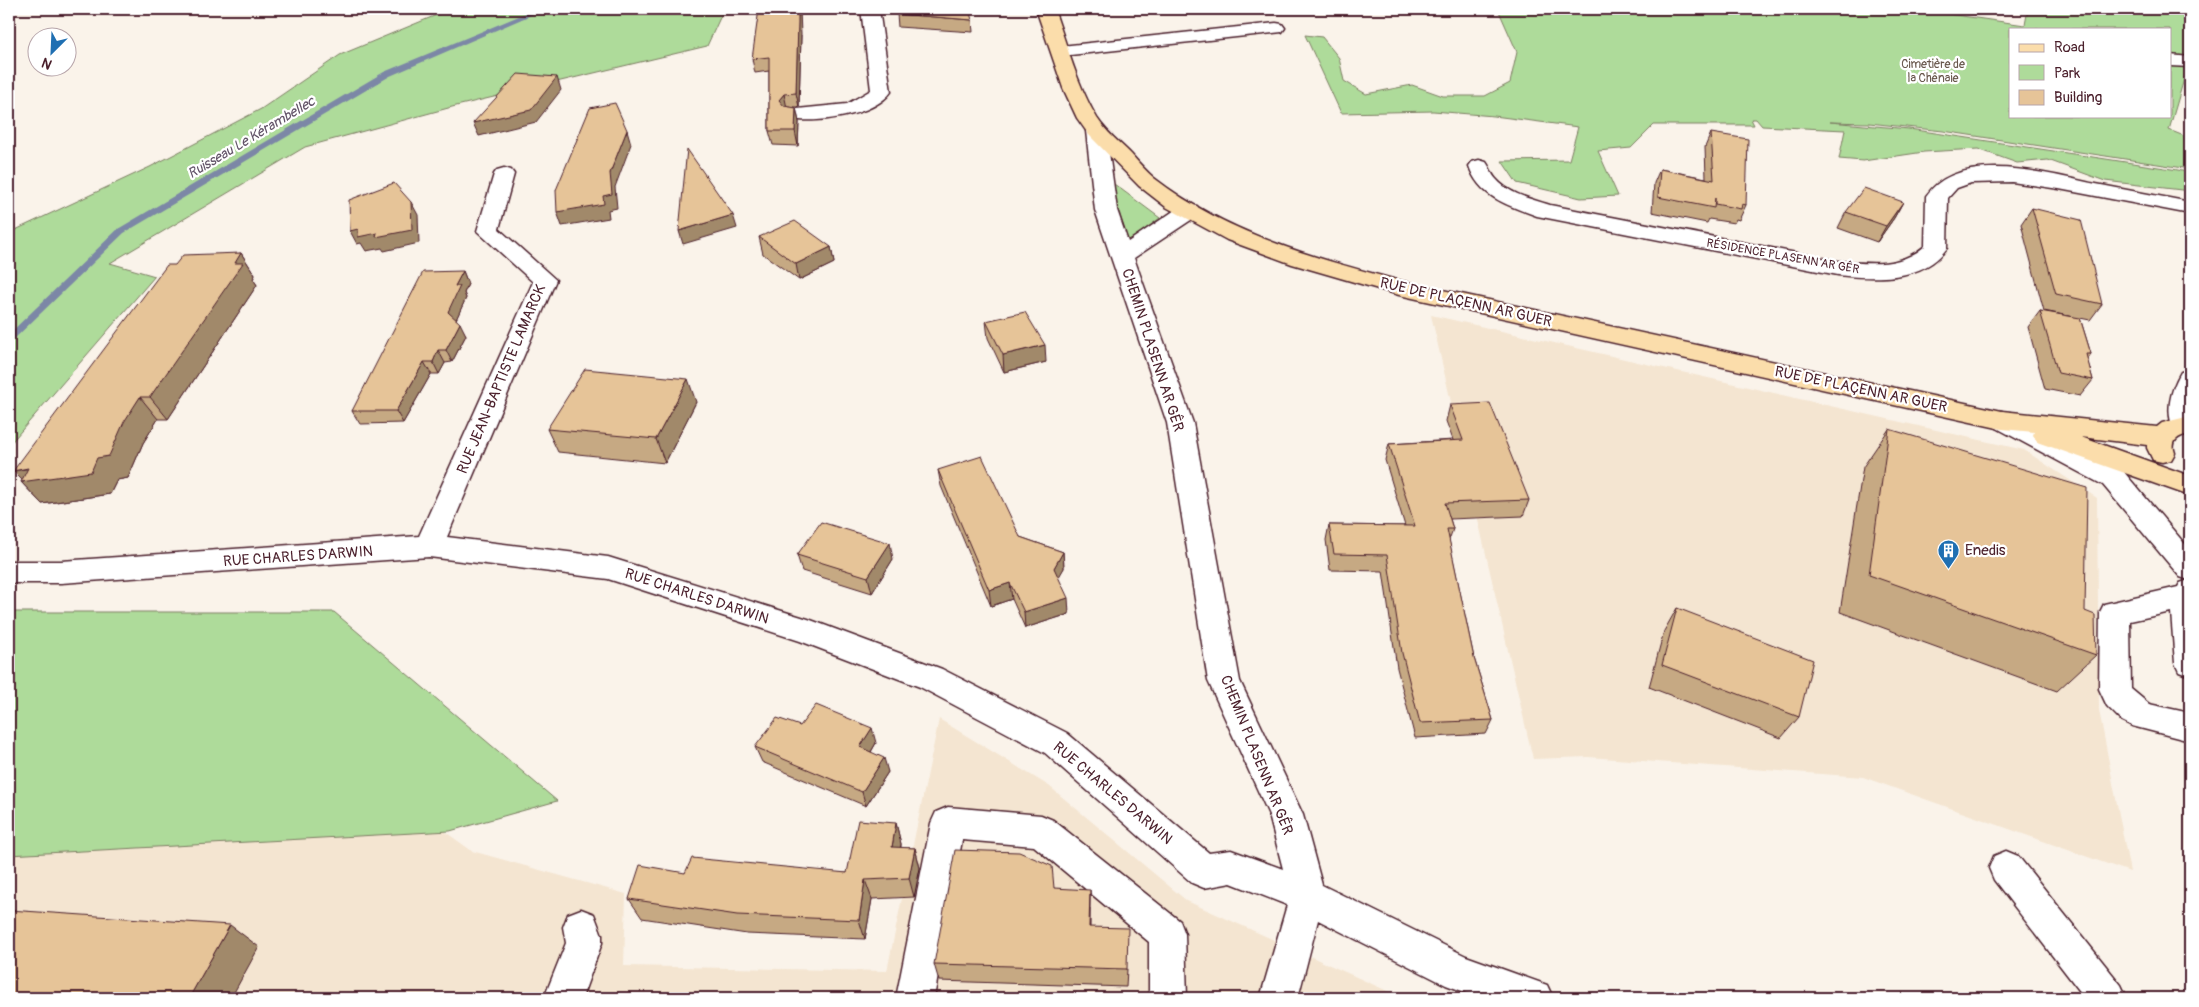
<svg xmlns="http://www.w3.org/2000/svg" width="2199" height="1007" font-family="Pangolin,sans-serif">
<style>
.built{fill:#f4e5d1}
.green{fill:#aedb9a;stroke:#7c7d62;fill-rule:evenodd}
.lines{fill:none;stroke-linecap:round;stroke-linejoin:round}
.stream{fill:#7b87a6;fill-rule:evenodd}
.minor-casing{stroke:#4a1f2b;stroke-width:3}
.major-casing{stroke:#4a1f2b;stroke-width:3}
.minor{fill:#fff;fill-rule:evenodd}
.major{fill:#fbddab;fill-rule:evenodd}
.wall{fill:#c6a983;stroke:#4a1f2b}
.shaded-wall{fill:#a1896a;stroke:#4a1f2b}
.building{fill:#e6c498;stroke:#4a1f2b}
.labels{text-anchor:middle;stroke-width:4.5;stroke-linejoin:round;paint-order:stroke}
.far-park-label{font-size:12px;fill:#68574c;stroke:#fff}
.far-street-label{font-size:12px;fill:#4a1f2b;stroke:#fff}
.far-water-label{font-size:14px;font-style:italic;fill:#625368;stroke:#fff}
.street-label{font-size:15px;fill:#4a1f2b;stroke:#fff}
.poi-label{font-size:15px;fill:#4a1f2b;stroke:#fff;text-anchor:start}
</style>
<rect width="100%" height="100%" fill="#faf3ea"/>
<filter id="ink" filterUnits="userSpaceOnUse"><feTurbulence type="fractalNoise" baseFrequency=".02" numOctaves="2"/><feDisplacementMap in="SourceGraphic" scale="10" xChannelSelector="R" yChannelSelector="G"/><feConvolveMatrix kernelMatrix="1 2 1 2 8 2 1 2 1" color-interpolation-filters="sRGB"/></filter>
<g filter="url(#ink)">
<path class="built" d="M1431,315L2024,450L2097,498L2099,710L2130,872L1863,777L1588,757L1533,759Z
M939,719L1049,786L1187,901L1403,998H9V854L318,834L444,831L472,851L626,894L624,966L887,971Z"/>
<path class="green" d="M451,9H724L707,46L452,107L305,147L110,263L155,276L9,445V233L150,167L261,109L340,55Z
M1498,9H1849L1941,13L2025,25L2028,9H2137L2190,16V59H2179V64L2187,69L2169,130L2184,136L2190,155V169L1943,131L1869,123L1830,122L1909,129L2178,170L2190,173V191L2105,181L2048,160L2017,163L1978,149L1924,152L1863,161L1839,159L1845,130L1762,126L1756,119H1751L1754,125H1654L1631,148L1598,151L1618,196L1581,198L1517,183L1502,161L1569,160L1578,127L1494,116L1433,111L1341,113L1305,35L1322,37L1339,58L1344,81L1366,94L1412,85L1443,96H1485L1510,83L1517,52ZM2010,29H2170V116H2010Z
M1110,181L1160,218L1128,242Z
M9,612H334L557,801L450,831L9,855Z"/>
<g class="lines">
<path class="stream" d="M536,9H545L390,76L124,233L12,341L9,342V334L118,229L384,72Z"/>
<defs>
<path id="minor" d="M861,9H879L891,92C874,116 814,125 787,118L784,114L787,110L847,104L871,90Z
M1276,23L1282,24L1285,28L1282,32L1061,56L1055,55L1052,51L1055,47L1061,46Z
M2170,55L2190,57V67L2170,66Z
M1096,125L1103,127L1106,131L1117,210L1128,242L1181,206L1189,205L1197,206L1200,211L1197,216L1134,258L1193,423L1240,681L1303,815L1322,885L1466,956L1547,985L1553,998H1481L1446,985L1318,920L1298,998H1260L1287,905L1231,883L1204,888L1192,883L1045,753L920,687L800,641L608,579L429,557L61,583H9V561H61L419,536L533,282L477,231L494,174L497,170L504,168L511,170L514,174L499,229L556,280L447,537L608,557L808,619L942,669L1067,733L1209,853L1231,850L1283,869L1269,815L1208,681L1167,423L1095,210L1086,131L1089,127Z
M1479,160L1486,162C1490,167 1491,174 1496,179C1509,194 1531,199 1550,205L1838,261C1869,264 1900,268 1925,246L1926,196C1959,148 2049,174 2096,184C2127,190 2159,196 2190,202V214L2059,189L2012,182L1971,183L1957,188L1948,198L1947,248C1923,282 1874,279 1838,275L1537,216C1509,206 1479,197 1469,166L1472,162Z
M2190,370V432L2184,434L2175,431C2164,413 2171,389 2181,372Z
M2002,411L2011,414L2123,471L2190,550V676L2179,672L2175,663L2171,612L2130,621L2131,689L2149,704L2190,713V741L2132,726L2122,721L2107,706L2099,689L2100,612L2104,604L2178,587L2180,583L2189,580L2180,577L2103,485L1993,426L1989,420L1993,414Z
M948,807L1041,815L1053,820L1180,921L1185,934L1187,998H1149V942L1034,846L962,840L934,998H896L931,823L936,812Z
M2006,851L2018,856L2121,985L2127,998H2085L1994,880L1989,868L1994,856Z
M581,909L594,914L602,935V943L582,998H544L566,943L563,927L568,914Z"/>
<path id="major" d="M1036,9H1054C1067,45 1077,85 1097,118C1106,132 1119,142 1131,154C1138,162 1146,171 1154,178C1226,234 1315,258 1401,281L2002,411L2157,427L2162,423L2190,416V434C2179,436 2170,440 2175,453L2171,460L2162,462L2153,460L2147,448V445L2081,437L2190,476V496L2037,442L2033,435L2034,432L2002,429L1399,295L1292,264L1227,240L1166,207L1139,186L1089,135L1077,118L1063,88Z"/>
</defs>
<use href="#minor" class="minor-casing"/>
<use href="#major" class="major-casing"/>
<use href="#minor" class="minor"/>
<use href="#major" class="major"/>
</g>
<path class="wall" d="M897,14L972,20L973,32L898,27Z
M801,35L799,107H794L796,108L799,122L798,146L773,145L769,131V71L755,73L752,59Z
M1711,133L1746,205L1739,220L1736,219L1734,223L1709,219L1707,223L1652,212L1654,183L1660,169L1706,178L1705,147Z
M1903,202L1894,218L1877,242L1838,228L1846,212Z
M2032,208L2102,304L2090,320L2080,318L2091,354L2087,359L2093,380L2080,396L2045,389L2028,327L2040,311L2074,317L2044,311L2021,224Z
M759,237L831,247L834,263L799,280L763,254Z
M241,253L255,275L253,279L257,285L168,419H158L143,443L128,478L117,480L110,494L42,504L21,482L175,265Z
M463,271L468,284L464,293L466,298L456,319L466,335L452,362L445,363L439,374H431L403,423L360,424L352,411Z
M986,321L1046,362L1004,372L988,338Z
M696,402L665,463L558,452L547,429Z
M1450,405L1529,500L1523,516L1450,519L1453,529L1449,540L1474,658L1493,720L1486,734L1415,738L1397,668L1383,571L1330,570L1326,540L1329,525L1405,526L1385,460L1389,444L1453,440L1446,421Z
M1889,429L2085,611L2096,655L2057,691L1840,612L1863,467Z
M938,470L1020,537L1063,552L1064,568L1058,577L1069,614L1025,628L1012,599L991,606L941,486Z
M797,555L893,559L872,593L802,571Z
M1677,608L1799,717L1781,738L1649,687L1664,631Z
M800,726L876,743L871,752L888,772L866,806L762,762L755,747Z
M896,823L901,844V848H915L920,868L914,897L872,899L865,939L747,934L642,918L629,899L685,873H847Z
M1054,888L1090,909V927L1127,969L1126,987L939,981L934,964Z"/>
<path class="shaded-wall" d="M798,9H800L801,35L799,107L796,93Z
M557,77L561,90L536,122L479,136L473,123Z
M784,94L787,108L782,114L779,100Z
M796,108L799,122L798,146L795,131Z
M627,130L631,144L615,187L617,208L608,210L609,218L562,226L557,212L603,196L610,173Z
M411,202L418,215L419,243L384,251L382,248L366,251L361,243L357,244L350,231Z
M1903,202L1894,218L1877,242L1886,226Z
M733,215L737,228L683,244L679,231Z
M831,247L834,263L799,280L796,264Z
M241,253L255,275L253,279L257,285L168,419L150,397Z
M463,271L468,284L464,293L466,298L454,324L448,312L455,286Z
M460,323L466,335L452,362L446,350Z
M1045,345L1046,362L1004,372L1003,355Z
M438,350L445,363L439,374L433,362Z
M424,362L431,374L403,423L396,411Z
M688,379L696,402L665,463L656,439Z
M140,397L158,419L143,443L128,478L117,480L110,494L42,504L21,482H24L13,471L97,458Z
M890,543L893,559L872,593L868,577Z
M1063,552L1064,568L1055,584L1054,568Z
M1010,583L1012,599L991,606L989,590Z
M1068,598L1069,614L1025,628L1024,612Z
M872,728L876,743L865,762L860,747Z
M884,758L888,772L866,806L862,792Z
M896,823L901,844L897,867L892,847Z
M915,848L920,868L914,897L909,878Z
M865,880L872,899L865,939L859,920Z
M1090,890V909L1089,946V927Z
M230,925L259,947L231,998H189Z"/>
<path class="building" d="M759,9H798V22L796,93L784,94L779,100L784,106L796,108L795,131H769V57L752,59Z
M900,9H969L972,20L897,14Z
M518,74L557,77L531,110L473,123Z
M615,103L627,130L610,173L612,194L603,196L604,204L557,212L556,190L590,108Z
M1711,133L1748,139L1746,205L1742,204L1741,209L1715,204V198L1714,208L1658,197L1660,169L1714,180Z
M687,149L733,215L679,231Z
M394,183L411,202L412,230L376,237L377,233L358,237V229L350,231L349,200Z
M1864,188L1903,202L1886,226L1846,212Z
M2032,208L2081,220L2102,304L2056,294Z
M795,221L831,247L796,264L759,237Z
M241,253L235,263H243L150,397H140L124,422L109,456L97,458L91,472L21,482L28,468L13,471L167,265H175L183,255Z
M463,271L455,286H460L448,312L460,323L446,350H438L433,362H424L396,411H352L423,272Z
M2040,311L2080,318L2091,354H2086L2093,380L2058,373Z
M1025,312L1045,345L1003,355L986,321Z
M585,369L688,379L656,439L547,429Z
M1490,403L1529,500L1445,503L1453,529H1447L1474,658L1493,720L1420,723L1402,653L1387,555L1334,554L1329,525L1415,526L1389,444L1463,440L1450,405Z
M1889,429L2087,488L2085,611L2095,615L2096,655L1869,575Z
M982,456L1020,537L1063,552L1054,568L1068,598L1024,612L1010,583L989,590L938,470Z
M821,522L890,543L868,577L797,555Z
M1677,608L1813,660L1799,717L1662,665Z
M816,705L872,728L860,747L884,758L862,792L755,747L777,718L800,726Z
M858,820L896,823L892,847L915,848L909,878L865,880L859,920L737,915L629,899L640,865L685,873L692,858L847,873Z
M955,850L1019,852L1052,866L1054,888L1090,890L1089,927L1128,928L1127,969L934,964Z
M9,910L230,925L189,998H9Z"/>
</g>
<defs>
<symbol id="building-pin" viewBox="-11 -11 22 30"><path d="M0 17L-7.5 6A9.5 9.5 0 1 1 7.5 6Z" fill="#1f6fb2" stroke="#fff"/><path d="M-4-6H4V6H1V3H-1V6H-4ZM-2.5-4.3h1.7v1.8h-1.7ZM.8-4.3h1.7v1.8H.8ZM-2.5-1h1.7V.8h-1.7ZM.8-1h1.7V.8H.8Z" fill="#fff"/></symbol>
</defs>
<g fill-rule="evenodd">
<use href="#building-pin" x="1936" y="538" width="25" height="34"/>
</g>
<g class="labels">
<g class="far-park-label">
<text x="1933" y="68">Cimetière de<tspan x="1933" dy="14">la Chênaie</tspan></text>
</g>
<g class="far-street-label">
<text transform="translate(1783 256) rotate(10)" y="4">RÉSIDENCE PLASENN AR GÊR</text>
</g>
<g class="far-water-label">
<text transform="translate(251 137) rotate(-31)" y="5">Ruisseau Le Kérambellec</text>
</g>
<g class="street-label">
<text transform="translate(1466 302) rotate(13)" y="5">RUE DE PLAÇENN AR GUER</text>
<text transform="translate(1153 350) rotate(72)" y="5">CHEMIN PLASENN AR GÊR</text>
<text transform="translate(501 379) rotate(-67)" y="5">RUE JEAN-BAPTISTE LAMARCK</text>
<text transform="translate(1861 389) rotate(12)" y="5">RUE DE PLAÇENN AR GUER</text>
<text transform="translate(298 556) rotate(-4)" y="5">RUE CHARLES DARWIN</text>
<text transform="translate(697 596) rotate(18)" y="5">RUE CHARLES DARWIN</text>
<text transform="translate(1257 755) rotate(68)" y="5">CHEMIN PLASENN AR GÊR</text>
<text transform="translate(1113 793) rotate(40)" y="5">RUE CHARLES DARWIN</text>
</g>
<g class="poi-label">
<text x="1965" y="555">Enedis</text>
</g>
</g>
<rect width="2199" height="1007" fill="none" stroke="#fff" stroke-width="30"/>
<rect x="15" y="15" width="2169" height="977" fill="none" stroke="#4a1f2b" stroke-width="2" filter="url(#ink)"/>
<rect x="2009" y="28" width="162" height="90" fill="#ffffff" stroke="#b7a5aa"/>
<rect x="2019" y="44" width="25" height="8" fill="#fbddab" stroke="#b7a5aa"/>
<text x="2054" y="52" font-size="15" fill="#4a1f2b">Road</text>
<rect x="2019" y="65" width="25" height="15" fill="#aedb9a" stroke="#b7a5aa"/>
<text x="2054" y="78" font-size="15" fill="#4a1f2b">Park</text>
<rect x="2019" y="90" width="25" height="15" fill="#e6c498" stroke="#b7a5aa"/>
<text x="2054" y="102" font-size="15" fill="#4a1f2b">Building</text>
<g transform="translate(52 52) rotate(204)"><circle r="24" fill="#ffffff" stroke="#b7a5aa"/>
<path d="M0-4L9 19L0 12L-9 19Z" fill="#1f6fb2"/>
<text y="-8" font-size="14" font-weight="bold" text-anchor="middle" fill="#4a1f2b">N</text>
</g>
</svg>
